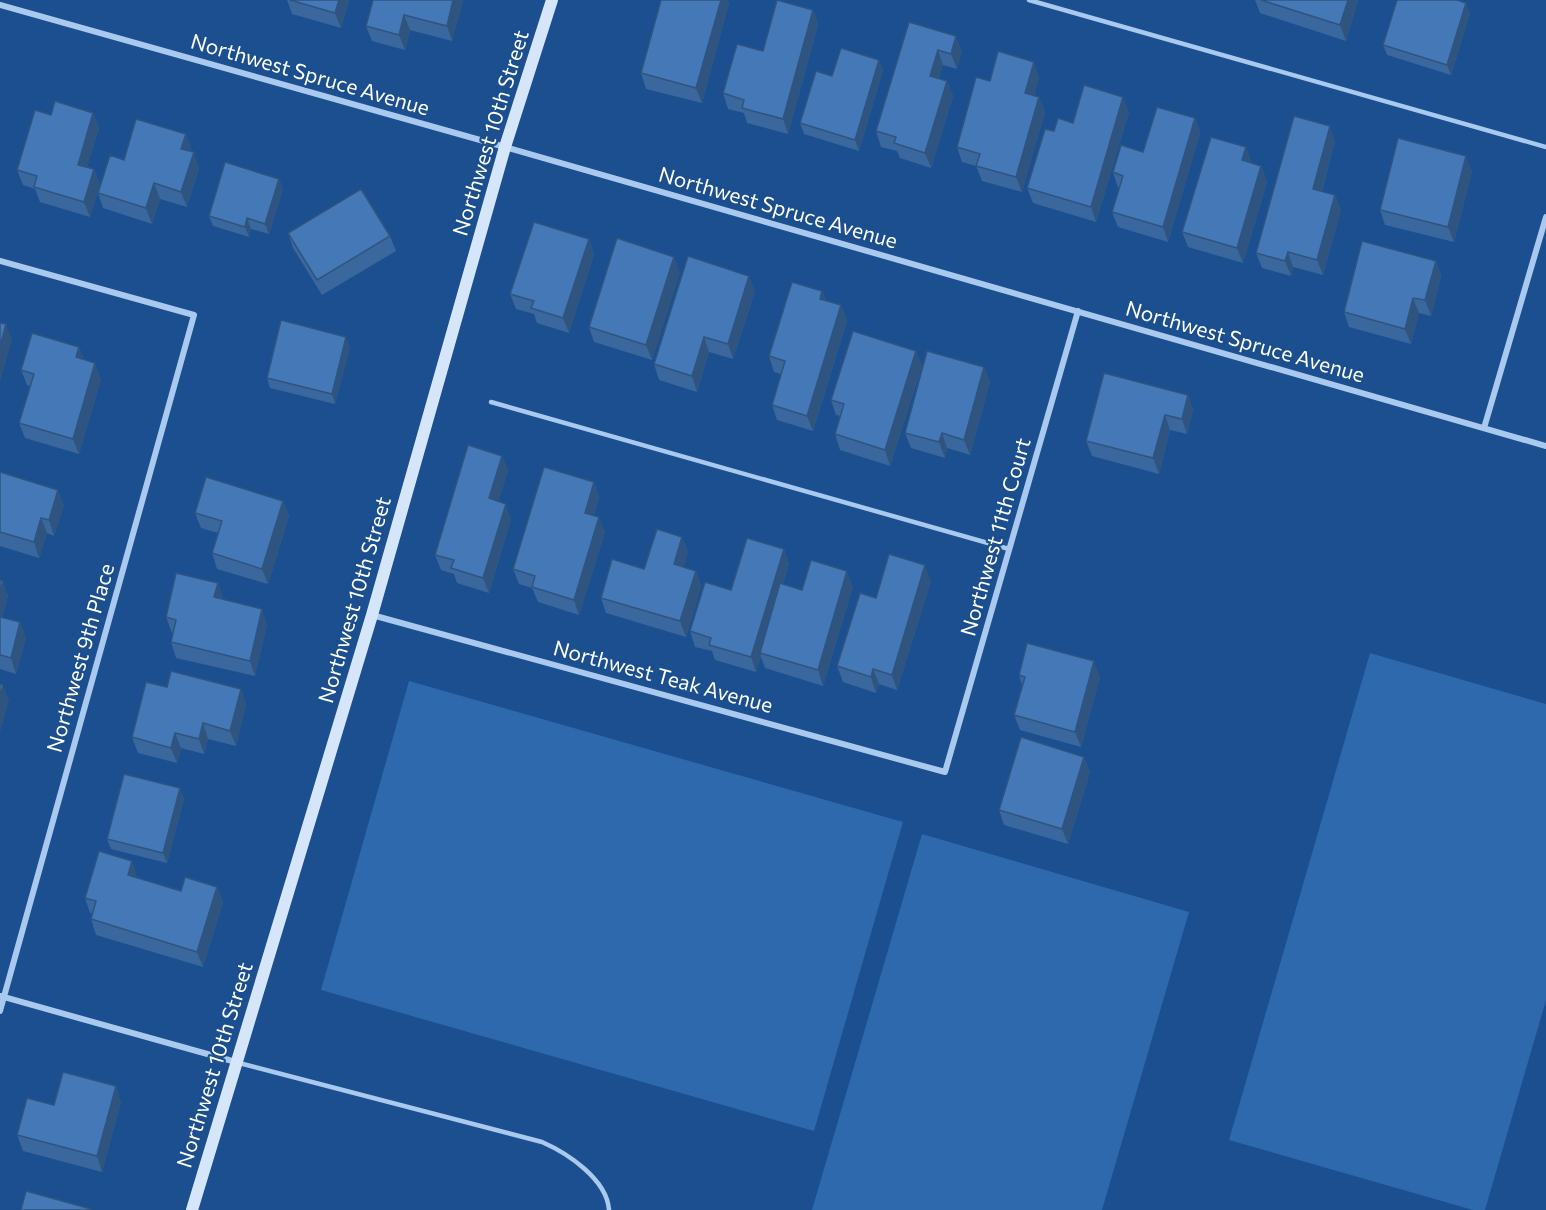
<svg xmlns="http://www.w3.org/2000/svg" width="1546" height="1210" font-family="Commissioner,sans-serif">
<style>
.park{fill:#2e69ad}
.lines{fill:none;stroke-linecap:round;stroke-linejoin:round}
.lane{stroke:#a9c9ee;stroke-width:4.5}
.street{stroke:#a9c9ee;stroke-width:6}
.secondary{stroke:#d6e6fa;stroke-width:12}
.wall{fill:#3a679d}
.shaded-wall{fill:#305480}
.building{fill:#4478b7;stroke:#305480;stroke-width:1.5}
.labels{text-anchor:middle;stroke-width:4.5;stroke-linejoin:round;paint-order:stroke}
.street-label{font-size:21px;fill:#fff;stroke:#1b4f8f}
</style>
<rect width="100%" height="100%" fill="#1b4f8f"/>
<path class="park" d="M1370,653L1546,704V1000L1485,1210H1473L1229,1140Z
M409,681L903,822L814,1131L321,990Z
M922,834L1189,912L1102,1210H812Z"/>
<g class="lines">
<path class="lane" d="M1029,0L1546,147
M491,402L1009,549
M239,1063L542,1142C567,1153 607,1179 609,1210"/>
<path class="street" d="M0,5L505,147L1546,446
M0,261L194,315L0,1011
M1484,428L1546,217
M372,615L945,772L1078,311
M0,996L236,1062"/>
<path class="secondary" d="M192,1210L372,615L505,147L552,0"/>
</g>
<path class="wall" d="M287,0H349L341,28L292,14Z
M373,0H463L452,41L410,30L405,50L372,41L366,26Z
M1255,0H1358L1346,41L1260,13Z
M729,3L702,103L646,89L641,73Z
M813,10L818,25L788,134L747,123L744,113L728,109L723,93L763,51Z
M1470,13L1451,75L1387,55L1383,45Z
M909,22L962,51L957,69L943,65L939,79L947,81L953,96L931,168L900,158L897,151L881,147L876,131Z
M879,60L883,70L859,151L804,134L800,123L832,76Z
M1039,77L1034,95L1039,97L1045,112L1022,192L982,181L976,166L962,162L957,147L990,81Z
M1129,112L1096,222L1033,203L1027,188L1073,123Z
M93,113L99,128L87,167L94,169L100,185L90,217L40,202L35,189L23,185L17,170L51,115Z
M1195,118L1200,133L1168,242L1118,227L1112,212L1120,188H1118L1113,172Z
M186,134L191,149L190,152L199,168L187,207L160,199L152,224L103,208L98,193L124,160Z
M1335,141L1322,191L1335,195L1341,210L1323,275L1293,267L1291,276L1262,268L1256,253Z
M1252,162L1251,163L1261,166L1267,182L1243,263L1188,247L1182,232Z
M1472,171L1454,242L1385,225L1380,210Z
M279,179L283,189L269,234L251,229L249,237L213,226L209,216Z
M288,233L390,236L396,251L322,295L293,248Z
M589,239L594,254L569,333L537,323L534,314L516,309L510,294Z
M1436,261L1441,276L1431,316L1419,313L1411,344L1349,327L1344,312Z
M680,272L652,360L594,342L589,327Z
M755,291L733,359L709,352L697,392L659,380L654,364Z
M822,291L826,301L841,305L847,321L813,431L777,420L772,405L781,374L774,372L769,356Z
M79,347L84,360L101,379L79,454L25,438L19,423L30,386L27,385L21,370Z
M350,347L335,404L270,388L267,378Z
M916,351L922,366L890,466L840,450L835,434L840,416L836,415L831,400Z
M984,367L990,382L970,455L947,448L945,458L911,448L905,433Z
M1188,395L1193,410L1187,434L1170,430L1159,474L1092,456L1086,441Z
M502,456L508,471L498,501L511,519L489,593L457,583L454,574L441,570L435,555Z
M0,472L64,505L54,536L47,533L39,558L0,546Z
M594,482L599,498L594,515L605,532L579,615L538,602L532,588L519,584L513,569Z
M283,501L289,516L268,584L217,569L212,553L218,533L201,528L195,513Z
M682,537L688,552L683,567L696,571L701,586L686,637L606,613L601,598L644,569Z
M784,549L789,564L783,584L802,590L853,587L823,686L765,668L761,657L756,672L715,660L712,651L695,647L690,631L731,590Z
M0,580L8,596L2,617L26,637L16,674L0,669Z
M931,581L897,690L879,684L876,693L843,682L837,666L876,598Z
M218,583L223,599L267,624L255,676L176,658L171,642L173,633H172L166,617Z
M1019,675L1100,677L1081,747L1020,730L1014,715L1022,685Z
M167,687L241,689L246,705L236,746L208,739L204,754L181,748L177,763L138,753L132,737Z
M1084,757L1090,772L1068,844L1004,825L999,810Z
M180,788L184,799L167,863L111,849L107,839Z
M132,861L137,878L181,891L217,887L223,902L203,967L96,935L91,919L93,914L90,913L85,898Z
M121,1102L102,1172L23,1151L17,1135L54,1105Z"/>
<path class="shaded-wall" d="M339,0H349L341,28L335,13Z
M453,0H463L452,41L447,26Z
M721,0H728L729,3L702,103L696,88Z
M1348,0H1358L1346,41L1340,25Z
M1466,3L1470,13L1451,75L1447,65Z
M813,10L818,25L788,134L783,119Z
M404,15L410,30L405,50L399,35Z
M956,36L962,51L957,69L951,54Z
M938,50L943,65L935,91L930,76Z
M879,60L883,70L859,151L855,140Z
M1034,62L1039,77L1031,108L1025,93Z
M947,81L953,96L931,168L925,153Z
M1039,97L1045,112L1022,192L1016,177Z
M1123,97L1129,112L1096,222L1091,207Z
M93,113L99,128L83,180L78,165Z
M1195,118L1200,133L1168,242L1163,227Z
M1330,126L1335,141L1318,204L1313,189Z
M186,134L191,149L186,164L181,149Z
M1246,147L1252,162L1248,176L1242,160Z
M194,152L199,168L187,207L181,192Z
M1466,156L1472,171L1454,242L1448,227Z
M1261,166L1267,182L1243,263L1237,248Z
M94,169L100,185L90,217L84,202Z
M279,179L283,189L269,234L265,224Z
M154,183L160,199L152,224L146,208Z
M1335,195L1341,210L1323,275L1317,260Z
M247,218L251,229L249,237L245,227Z
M589,239L594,254L569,333L563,318Z
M1288,252L1293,267L1291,276L1285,261Z
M674,257L680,272L652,360L646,345Z
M1436,261L1441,276L1431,316L1425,300Z
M749,276L755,291L733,359L728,344Z
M822,291L828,306L820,299Z
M1413,298L1419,313L1411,344L1405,329Z
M841,305L847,321L813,431L807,416Z
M6,324L12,339L0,383V347Z
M346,337L350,347L335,404L332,394Z
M704,337L709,352L697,392L692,376Z
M79,347L85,362L76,357Z
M916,351L922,366L890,466L885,450Z
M95,363L101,379L79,454L73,439Z
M984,367L990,382L970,455L964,440Z
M1188,395L1193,410L1187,434L1182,419Z
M1165,415L1170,430L1159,474L1153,458Z
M942,433L947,448L945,458L939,442Z
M502,456L508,471L495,514L489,498Z
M594,482L599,498L590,528L585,513Z
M58,490L64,505L54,536L49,520Z
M283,501L289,516L268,584L262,569Z
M506,504L511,519L489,593L483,578Z
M599,517L605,532L579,615L574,600Z
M41,518L47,533L39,558L34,542Z
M682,537L688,552L680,580L674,564Z
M784,549L789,564L762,654L760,653L761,657L756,672L751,657Z
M925,565L931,581L897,690L892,675Z
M696,571L701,586L686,637L680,621Z
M847,571L853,587L823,686L818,670Z
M3,581L8,596L0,626V591Z
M218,583L223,598L220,613L214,597Z
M262,609L267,624L255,676L250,661Z
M20,622L26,637L16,674L11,658Z
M1094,661L1100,677L1081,747L1075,732Z
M873,669L879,684L876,693L871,677Z
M3,685L9,700L0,733V697Z
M241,689L246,705L236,746L230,731Z
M203,723L208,739L204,754L199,739Z
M175,733L181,748L177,763L171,748Z
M1084,757L1090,772L1068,844L1062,829Z
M180,788L184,799L167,863L163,853Z
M132,861L137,876L133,890L128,875Z
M217,887L223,902L203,967L197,952Z
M116,1086L121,1102L102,1172L97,1156Z"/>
<path class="building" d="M290,0H339L335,13Z
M373,0H453L447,26L404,15L399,35L366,26Z
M661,0H721L696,88L641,73Z
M777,0L813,10L783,119L742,108L744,100L723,93L737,44L763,51Z
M1261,0H1348L1340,25Z
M1397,0H1457L1466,3L1447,65L1383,45Z
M909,22L956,36L951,54L938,50L930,76L947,81L925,153L894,143L896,137L876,131Z
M841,48L879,60L855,140L800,123L816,71L832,76Z
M998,51L1034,62L1025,93L1039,97L1016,177L976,166L980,154L957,147L976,77L990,81Z
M1084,85L1123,97L1091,207L1027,188L1045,129L1054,131L1058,118L1073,123Z
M55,101L93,113L78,165L94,169L84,202L34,187L37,176L17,170L35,110L51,115Z
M1157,107L1195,118L1163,227L1112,212L1123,176L1113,172L1121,145L1143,152Z
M1294,116L1330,126L1313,189L1335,195L1317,260L1288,252L1285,261L1256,253Z
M136,119L186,134L181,149L194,152L181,192L154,183L146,208L98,193L110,155L124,160Z
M1211,137L1246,147L1242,160L1261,166L1237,248L1182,232Z
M1398,138L1466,156L1448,227L1380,210Z
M225,162L279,179L265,224L247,218L245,227L209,216Z
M361,189L390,236L317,280L288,233Z
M534,222L589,239L563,318L531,308L534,301L510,294Z
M617,238L674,257L646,345L589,327Z
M1362,241L1436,261L1425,300L1413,298L1405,329L1344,312Z
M688,256L749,276L728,344L704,337L692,376L654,364Z
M792,282L822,291L820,299L841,305L807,416L772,405L785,361L769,356Z
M281,320L346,337L332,394L267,378Z
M0,323L6,324L0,347Z
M853,331L916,351L885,450L835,434L844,404L831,400Z
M32,333L79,347L76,357L95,363L73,439L19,423L34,374L21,370Z
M927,351L984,367L964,440L942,433L939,442L905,433Z
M1104,373L1188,395L1182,419L1165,415L1153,458L1086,441Z
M468,445L502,456L489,498L506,504L483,578L451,568L454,560L435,555Z
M544,467L594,482L585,513L599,517L574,600L532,587L535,576L513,569Z
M0,472L58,490L49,520L41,518L34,542L0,532Z
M206,477L283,501L262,569L212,553L222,521L195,513Z
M657,529L682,537L674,564L696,571L680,621L601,598L612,559L644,569Z
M747,538L784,549L751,657L709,645L711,638L690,631L705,582L731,590Z
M889,554L925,565L892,675L873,669L871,677L837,666L860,593L876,598Z
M811,560L847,571L818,670L760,653L780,583L802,590Z
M176,573L218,583L214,597L262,609L250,661L171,642L176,620L166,617Z
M0,580L3,581L0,591Z
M0,617L20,622L11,658L0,655Z
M1027,643L1094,661L1075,732L1014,715L1025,677L1019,675Z
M171,671L241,689L230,731L203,723L199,739L175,733L171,748L132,737L146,682L167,687Z
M0,684L3,685L0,697Z
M1021,737L1084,757L1062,829L999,810Z
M124,774L180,788L163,853L107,839Z
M99,851L132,861L128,875L181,891L185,877L217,887L197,952L91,919L96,901L85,898Z
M63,1072L116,1086L97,1156L17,1135L27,1098L54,1105Z
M26,1191L91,1209L90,1210H21Z"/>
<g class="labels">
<g class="street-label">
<text transform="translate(310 75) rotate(16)" y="7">Northwest Spruce Avenue</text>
<text transform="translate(491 133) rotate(-73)" y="7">Northwest 10th Street</text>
<text transform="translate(778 208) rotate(16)" y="7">Northwest Spruce Avenue</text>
<text transform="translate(1245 342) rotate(16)" y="7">Northwest Spruce Avenue</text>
<text transform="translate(996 537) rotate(-74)" y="7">Northwest 11th Court</text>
<text transform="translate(355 600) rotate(-74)" y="7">Northwest 10th Street</text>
<text transform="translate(81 658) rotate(-74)" y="7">Northwest 9th Place</text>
<text transform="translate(663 677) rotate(15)" y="7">Northwest Teak Avenue</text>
<text transform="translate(215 1065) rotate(-73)" y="7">Northwest 10th Street</text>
</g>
</g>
</svg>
